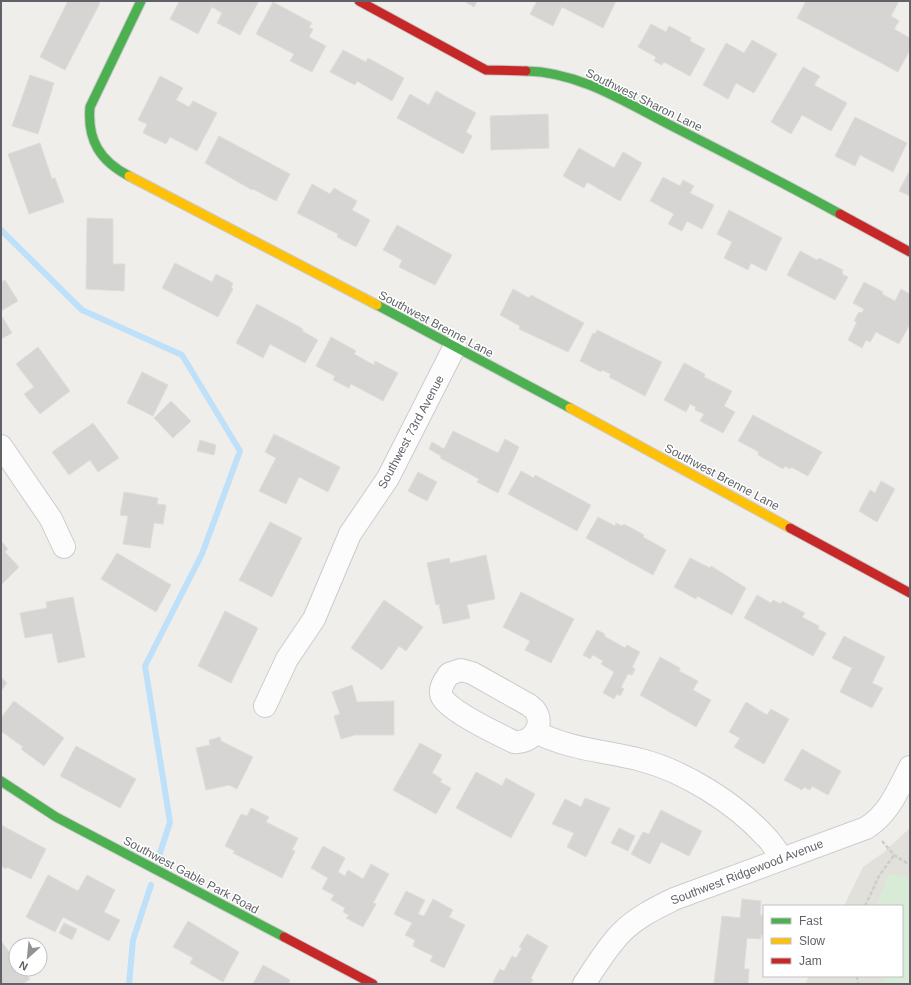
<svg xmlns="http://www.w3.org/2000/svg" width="911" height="985" font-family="Arial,sans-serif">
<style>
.education{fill:#e2e0da}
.garden{fill:#d8ebd6}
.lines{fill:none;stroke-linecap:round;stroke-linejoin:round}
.stream{stroke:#bfe0f9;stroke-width:6}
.building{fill:#d6d5d3;stroke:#deddd9}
.street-casing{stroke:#cbcccc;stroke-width:24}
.fast-casing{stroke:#cacacb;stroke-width:11}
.slow-casing{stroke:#cacacb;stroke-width:11}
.jam-casing{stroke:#cacacb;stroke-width:11}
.path{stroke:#cacfcc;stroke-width:2.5;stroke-dasharray:4 2;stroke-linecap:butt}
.street{stroke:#fdfcfc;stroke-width:22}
.fast{stroke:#4caf50;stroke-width:9}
.slow{stroke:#ffc107;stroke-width:9}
.jam{stroke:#c62828;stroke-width:9}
.labels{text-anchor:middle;stroke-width:3;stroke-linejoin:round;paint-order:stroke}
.street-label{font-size:12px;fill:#5f6368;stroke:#fff}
</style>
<rect width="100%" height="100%" fill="#efeeea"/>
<path class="education" d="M910,828V984H805L809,976H902V906H844L863,867L884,852Z"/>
<path class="garden" d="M889,874L910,878V984H886L882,976H902V906H876Z"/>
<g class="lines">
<path class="stream" d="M1,230L82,310L182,355L240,451L202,554L145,666L170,822L160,853
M129,984L133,940L151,885"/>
</g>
<path class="building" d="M68,1H97L100,3L65,70L40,57Z
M176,1H259L240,35L217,23L222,13L212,7L198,34L170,19L179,2Z
M464,1H477L474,7Z
M537,1H616L603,28L562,7L553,26L530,14Z
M806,1H899L891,16L899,21L894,29L910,38V50L898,72L797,18Z
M273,2L312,23L309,27L313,29L309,37L326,46L312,72L290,61L294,54L256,34Z
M651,24L666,32L669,26L691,38L690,41L705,49L690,76L664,62L662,65L654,61L656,57L638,47Z
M752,40L777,54L754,93L736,83L728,99L703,85L726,43L744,53Z
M343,50L366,62L368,58L404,78L392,101L357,81L355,85L330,72Z
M803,67L820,76L814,85L847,103L831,131L802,115L791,134L771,122Z
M30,75L54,83L38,134L12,126Z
M160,76L183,88L176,100L189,107L193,101L217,113L197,151L170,137L166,144L143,133L147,124L138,120Z
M436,91L476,113L466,132L472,136L463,154L397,118L410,94L429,105Z
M548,114L549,148L491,150L490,116Z
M855,117L907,143L893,172L860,155L855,166L835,156Z
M219,136L290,174L276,201L253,189L252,190L205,163Z
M40,143L52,179L55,178L64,202L29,214L8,154Z
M579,148L614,168L623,152L642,163L620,201L587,182L584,188L563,176Z
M910,170V196L899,191Z
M663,177L680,186L683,180L694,186L690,193L714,205L702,229L687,221L682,231L668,224L674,214L650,201Z
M312,184L330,194L334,188L357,201L352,210L370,220L356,247L337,237L338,234L297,213Z
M729,210L782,238L766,271L751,263L748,270L724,258L732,242L717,234Z
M87,218L113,219V264H125L124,291L86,289Z
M397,225L452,255L435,285L399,267L402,260L383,250Z
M800,251L817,260L819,258L843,270L842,274L848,277L835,300L787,275Z
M175,263L212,282L216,274L233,283L231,287L233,289L218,317L162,288Z
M5,280L18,301L1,311V282Z
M864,282L883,292L882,294L895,301L901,289L910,294V324L899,344L876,332L870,342L866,340L862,348L848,340L857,322L854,321L859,312L862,313L864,309L853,303Z
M513,289L529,298L531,295L584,323L568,352L519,329L520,326L500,315Z
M257,304L303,329L302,331L318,340L305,363L270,344L263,358L236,343Z
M1,315L12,333L1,339Z
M597,330L662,362L645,396L609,377L611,374L602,370L601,372L580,361L593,333L595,334Z
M331,337L356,351L354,354L374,365L375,361L398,373L383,401L351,384L349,388L333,380L335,376L316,366Z
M38,347L70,391L40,414L24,394L34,387L16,364Z
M684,363L705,374L704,377L732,391L724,406L735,412L723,433L700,421L704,414L695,410L696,407L690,404L686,412L664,400Z
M142,372L168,385L153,416L127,403Z
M171,401L191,421L173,438L154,418Z
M753,415L822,452L808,476L791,467L790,469L785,466L783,469L758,455L759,452L738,441Z
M93,423L119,458L98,472L90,460L69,475L52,452Z
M453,431L498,453L505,439L519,447L498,493L477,482L479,479L440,458L441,456L429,449L432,442L444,449Z
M274,434L340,467L328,492L299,477L286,504L259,491L276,458L265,452Z
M200,440L216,445L214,455L197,451Z
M521,471L534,478L535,475L591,505L577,531L508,494Z
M418,472L437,482L427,501L408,491Z
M881,481L895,489L877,522L859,511L870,490L875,493Z
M124,492L158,498L157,504L166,505L163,524L154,523L150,548L123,544L128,516L120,515Z
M598,517L615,526L616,523L622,526L624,524L644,535L643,537L666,550L653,575L586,538Z
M270,522L302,538L272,597L239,580Z
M2,542L8,549L5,552L19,567L1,585Z
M117,553L171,585L156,612L101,579Z
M486,555L495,599L467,605L470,618L443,624L439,604L436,605L427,563L449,558L450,563Z
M690,558L710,568L711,566L746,588L732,615L697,596L696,599L674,587Z
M521,592L574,619L551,663L525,650L530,641L503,627Z
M757,595L771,603L773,600L781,604L782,601L805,613L802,617L819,626L818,629L826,633L813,656L744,618Z
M73,597L85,657L58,663L52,633L25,638L20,613L47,608L46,602Z
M384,600L423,627L406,651L399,646L382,670L351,648Z
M225,611L258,628L231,683L198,666Z
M597,630L605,634L604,636L625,648L627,645L640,652L632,667L635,669L632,675L628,674L621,687L624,689L620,696L617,694L614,699L603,693L614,672L601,664L603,661L593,655L590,659L583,655Z
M844,636L885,657L872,683L883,688L872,708L840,692L852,668L832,658Z
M660,657L680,668L679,671L698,681L693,690L711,700L696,727L640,695Z
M1,677L7,683L1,691Z
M352,685L357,702L394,701V735H355L341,739L334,716L340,714L332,692Z
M14,701L64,738L44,766L21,749L23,747L1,731V718Z
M746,702L767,715L771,709L789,719L764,764L734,747L740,738L729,732Z
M220,737L221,741L253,757L237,789L229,785L206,790L196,748L210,745L209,740Z
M420,743L442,755L432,773L442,779L440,782L451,788L436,814L393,790Z
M76,746L136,779L120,808L60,776Z
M802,749L841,771L828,795L812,786L810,790L804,787L802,790L784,780Z
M476,772L502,786L506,778L535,794L511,838L456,808Z
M585,798L610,808L586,857L567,847L574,833L552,824L565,799L581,807Z
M251,808L269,817L266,822L298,838L292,850L295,851L282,878L233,853L235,851L225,846L241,814L247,816Z
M661,810L702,831L689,856L661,842L650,864L631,854L643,832L649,834Z
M1,825L46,849L31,879L7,867L6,869L1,866Z
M619,828L635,836L628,851L611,843Z
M323,846L345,858L338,872L345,876L348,870L363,879L371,864L389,874L373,903L376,904L363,927L346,918L349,915L343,912L345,908L331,900L334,895L322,889L328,878L311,868Z
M48,875L78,891L87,875L115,890L104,912L120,920L109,941L63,917L55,932L26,917Z
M406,891L425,900L418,914L424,916L433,899L453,910L449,917L465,925L444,968L430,961L433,956L413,946L415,940L405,935L412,923L394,914Z
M742,899L761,901L760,915H764V935H761V939L747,938L744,969H749L748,984L714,983L722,916L740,918Z
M188,921L239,952L223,982L190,963L193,958L173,947Z
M64,923L77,929L72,940L59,933Z
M527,934L548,946L531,978L533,980L530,984H497L493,982L500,969L504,971L512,956L516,958L522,948L519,947Z
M1,941L16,961V969H22L30,979L23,984H1Z
M263,965L290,980L288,984H253Z"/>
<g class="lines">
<defs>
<path id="street" d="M1,446L51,519L64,547
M461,670L472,673L529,705C531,707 535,709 536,712C545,727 530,744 514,742C500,735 442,708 441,694C440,686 445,680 449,674Z
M265,706L287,659L314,619L350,534L388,478L455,346
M536,732C568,749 606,751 641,760C684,771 735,803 765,836C772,842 776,851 782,858
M584,984C596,966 607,947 622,932C637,917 656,908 674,899L866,828C889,814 898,790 910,767"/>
<path id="fast" d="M526,71C579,72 625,102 670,125C727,154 784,183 840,214
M129,176C100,161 87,140 90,107L141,1
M377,305L570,408
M1,781L56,817L284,937"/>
<path id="slow" d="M129,176L377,305
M570,408L790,528"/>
<path id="jam" d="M359,1L486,70L526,71
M840,214L910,252
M790,528L910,593
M284,937L373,984"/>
</defs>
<use href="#street" class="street-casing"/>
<use href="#fast" class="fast-casing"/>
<use href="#slow" class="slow-casing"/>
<use href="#jam" class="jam-casing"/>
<path class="path" d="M882,841L894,855L910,865
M865,906L879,876L894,855
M857,976L858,984"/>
<use href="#street" class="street"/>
<use href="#fast" class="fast"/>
<use href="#slow" class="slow"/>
<use href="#jam" class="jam"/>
</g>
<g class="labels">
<g class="street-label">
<text transform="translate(644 100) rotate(26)" y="4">Southwest Sharon Lane</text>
<text transform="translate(436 324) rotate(28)" y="4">Southwest Brenne Lane</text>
<text transform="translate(411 432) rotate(-62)" y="4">Southwest 73rd Avenue</text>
<text transform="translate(722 477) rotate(28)" y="4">Southwest Brenne Lane</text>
<text transform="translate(747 872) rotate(-21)" y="4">Southwest Ridgewood Avenue</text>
<text transform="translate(191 875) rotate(28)" y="4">Southwest Gable Park Road</text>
</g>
</g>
<rect width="911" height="985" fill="none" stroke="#5f6368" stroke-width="4"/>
<rect x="763" y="905" width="140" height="72" fill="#ffffff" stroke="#bfc1c3"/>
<rect x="771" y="918" width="20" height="6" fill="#4caf50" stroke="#bfc1c3"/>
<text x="799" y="925" font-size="12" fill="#5f6368">Fast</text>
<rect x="771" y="938" width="20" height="6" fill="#ffc107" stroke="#bfc1c3"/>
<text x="799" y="945" font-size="12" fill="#5f6368">Slow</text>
<rect x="771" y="958" width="20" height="6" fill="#c62828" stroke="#bfc1c3"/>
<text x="799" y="965" font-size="12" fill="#5f6368">Jam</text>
<g transform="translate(28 957) rotate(207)"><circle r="19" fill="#ffffff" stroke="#bfc1c3"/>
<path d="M0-3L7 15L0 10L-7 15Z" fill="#919496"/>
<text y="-6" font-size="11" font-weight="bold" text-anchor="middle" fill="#5f6368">N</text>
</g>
</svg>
